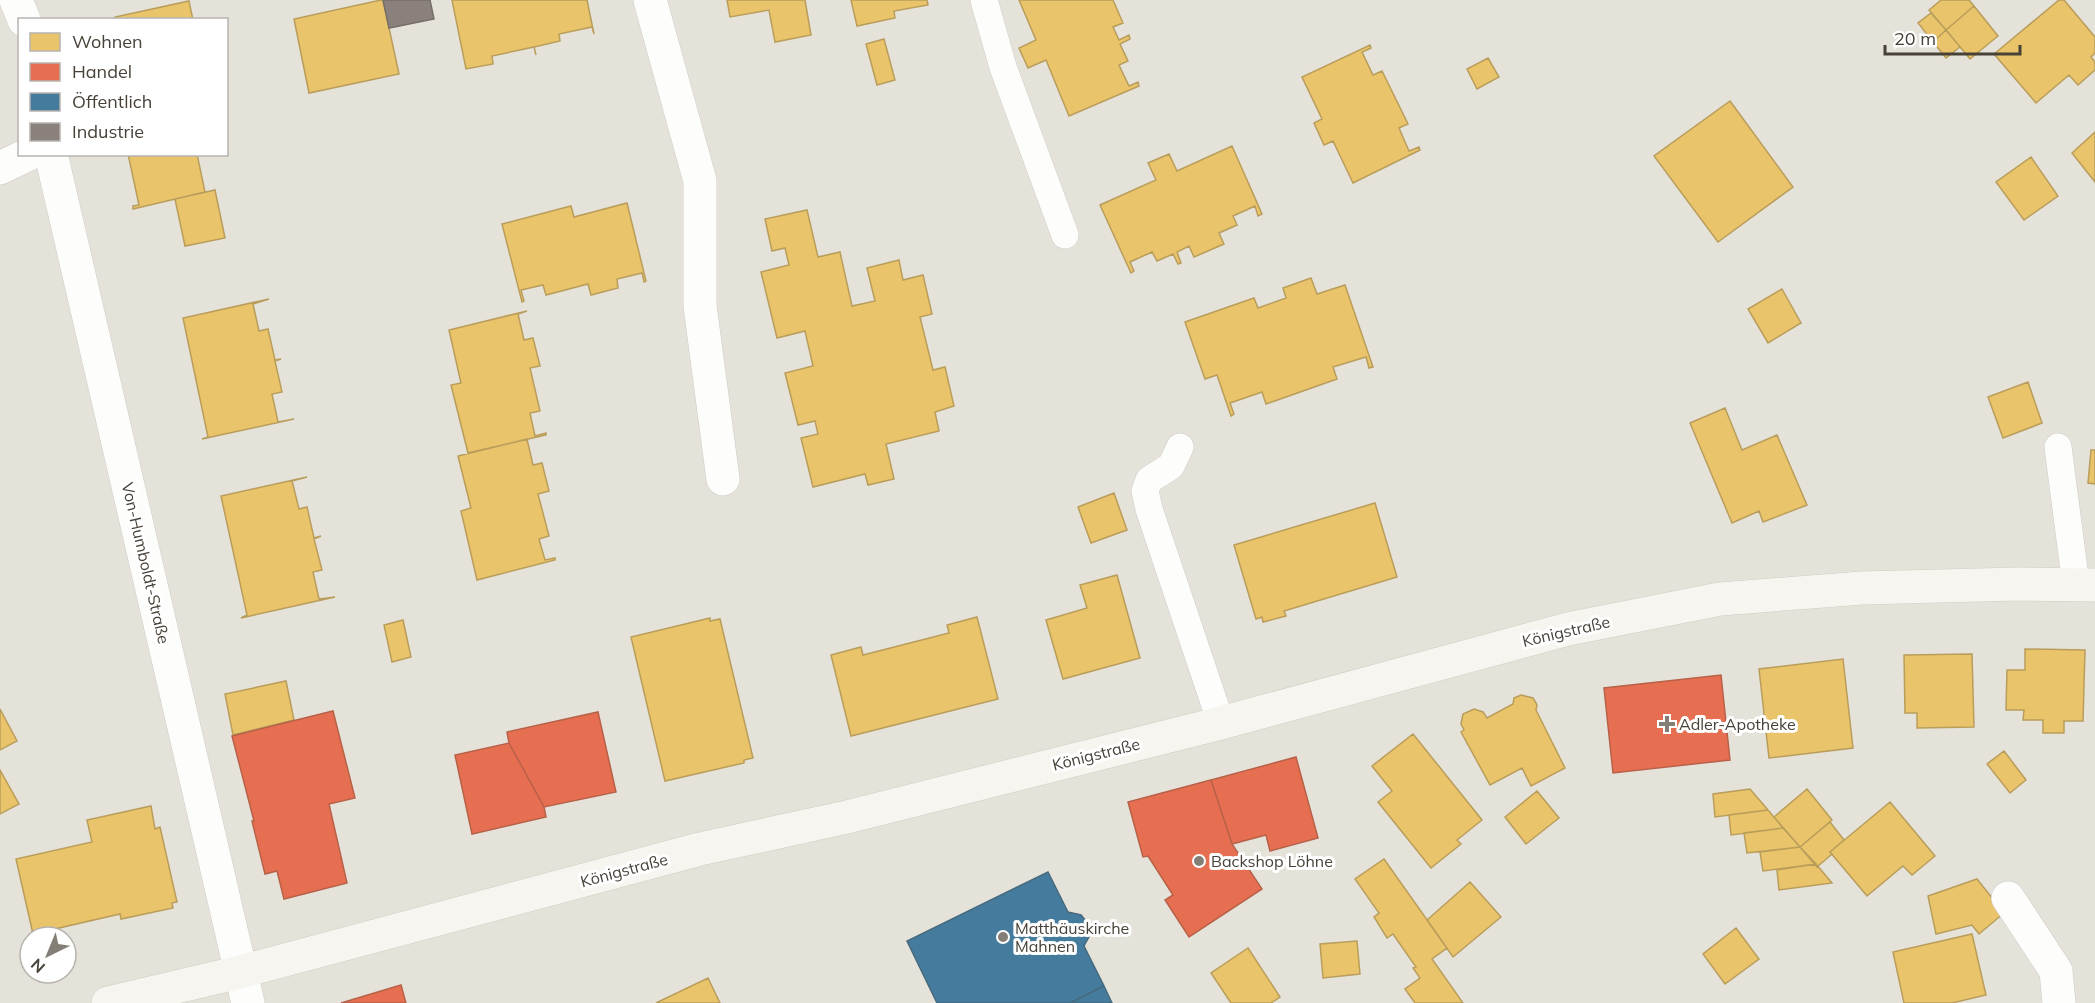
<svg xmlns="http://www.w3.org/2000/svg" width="2095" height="1003" font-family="Mulish,sans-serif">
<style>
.residential{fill:#e5e2d9;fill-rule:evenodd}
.homes{fill:#e9c46a;stroke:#b99d5b;stroke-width:1.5}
.shops{fill:#e76f51;stroke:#b76149;stroke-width:1.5}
.public{fill:#457b9d;stroke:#466a7e;stroke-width:1.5}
.industry{fill:#8a817c;stroke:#766e67;stroke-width:1.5}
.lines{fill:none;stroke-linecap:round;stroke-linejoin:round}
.service-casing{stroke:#ceccc8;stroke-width:28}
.minor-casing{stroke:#ceccc8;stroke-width:34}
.secondary-casing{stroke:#d0cdc3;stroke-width:34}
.service{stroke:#fdfdfc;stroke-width:27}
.minor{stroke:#fdfdfc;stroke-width:33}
.secondary{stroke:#f7f5ef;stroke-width:33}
.poi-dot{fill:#837e76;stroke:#fff;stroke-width:2}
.labels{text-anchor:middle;stroke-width:6;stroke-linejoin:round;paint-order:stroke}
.street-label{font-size:16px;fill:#484137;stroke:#fff}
.poi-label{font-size:16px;fill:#484137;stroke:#fff;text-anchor:start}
</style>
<rect width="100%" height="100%" fill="#f1f0ec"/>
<path class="residential" d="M0,0H2095V1003H0ZM20,20H226V154H20ZM30,937H66V973H30Z"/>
<path class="homes" d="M381,0H383L399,74L309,93L294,19Z
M452,0H587L594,34L592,27L559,34L560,41L534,47L536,55L534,47L492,56L493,64L466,69Z
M727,0H805L811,35L775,42L769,10L730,17Z
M851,0H927L928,5L894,11L895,18L857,26Z
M1019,0H1113L1123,23L1113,27L1119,40L1129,35L1130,39L1120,44L1128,61L1119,65L1129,86L1138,82L1139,86L1069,116L1046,60L1028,68L1019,48L1036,40Z
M1941,0H1969L1974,6L1946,30L1929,10Z
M2059,0H2064L2095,37V53L2091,57L2095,62V70L2078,85L2069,75L2036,103L1994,54Z
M189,1L193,20H115V17Z
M1974,6L1998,36L1970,59L1946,30Z
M1931,13L1946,30L1933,42L1918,23Z
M1946,30L1960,47L1946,58L1933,42Z
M884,39L895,80L877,85L866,44Z
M1370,45L1371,48L1362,52L1373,75L1382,71L1408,124L1399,128L1409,151L1419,147L1420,150L1353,183L1333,141L1324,145L1314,123L1322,119L1302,77Z
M1488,58L1499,77L1477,89L1467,69Z
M1730,101L1793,187L1718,242L1654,156Z
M2095,132V182L2072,153Z
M1232,146L1262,214L1258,216L1255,206L1233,216L1237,225L1219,233L1224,244L1194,257L1189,246L1177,252L1181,263L1178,264L1173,254L1157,261L1152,252L1130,262L1134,271L1131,273L1100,205L1156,180L1148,163L1169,154L1177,171Z
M128,154H197L205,192L133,209V206L139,205Z
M2031,157L2058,196L2024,220L1996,182Z
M215,190L225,238L185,246L175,199Z
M627,203L646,281L644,282L642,273L617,279L618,288L591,295L588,284L546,295L543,285L521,290L524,301L522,302L502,224L571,206L574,217Z
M807,210L818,257L840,252L852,306L875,301L867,268L899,260L903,280L923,275L932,314L920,317L933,370L945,367L954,406L935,412L939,431L886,444L894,479L868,485L865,474L813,487L801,438L818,434L815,421L798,425L785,373L813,366L805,331L777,338L761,272L789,265L785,248L772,251L765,219Z
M1311,278L1317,294L1345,285L1373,367L1369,368L1366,357L1333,367L1337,379L1266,404L1262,392L1230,403L1234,414L1231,416L1217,375L1205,379L1185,322L1254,298L1258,308L1286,298L1283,288Z
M1782,289L1801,323L1768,343L1748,309Z
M269,299L253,304L259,331L268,329L275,360L281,359L275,361L282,392L272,394L278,422L294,419L202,439L208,437L183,318Z
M527,311L518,314L524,340L533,338L540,366L530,368L540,411L530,413L535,436L546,433V435L468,453L451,385L461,383L449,330Z
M2028,382L2042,423L2003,438L1988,397Z
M1725,408L1742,450L1777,435L1807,505L1763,522L1759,511L1732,523L1690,423Z
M527,439L533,465L542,463L549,491L538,494L549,536L539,539L545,560L555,558V560L477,580L461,511L471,508L458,456Z
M2091,450H2095V484L2088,483Z
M307,477L292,481L299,509L307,507L314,538L321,536L314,539L322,570L313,572L319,599L335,597L241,618L247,615L221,496Z
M1114,493L1127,530L1091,543L1078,507Z
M1375,503L1397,577L1284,611L1286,616L1263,622L1262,617L1256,619L1234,545Z
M1117,575L1140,658L1063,679L1046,620L1087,608L1080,585Z
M977,617L998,699L851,736L831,655L861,647L863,655L949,633L947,625Z
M710,618V621L720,619L753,758L744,760V763L665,781L631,637Z
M403,620L411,657L392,662L384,625Z
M2025,649L2085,650L2083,721H2064V733H2043V720H2023L2024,710H2006L2007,670H2025Z
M1972,654L1974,727L1917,728V713H1905L1904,655Z
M1843,659L1853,748L1769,758L1759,669Z
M286,681L294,720L233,735L225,694Z
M1521,695L1533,698L1537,705L1536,710L1565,768L1531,786L1522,768L1490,785L1461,732L1464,730L1461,724L1463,714L1474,709L1483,712L1487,718L1513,704L1514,698Z
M0,709L17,741L0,750Z
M1413,734L1482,820L1457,840L1461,844L1431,868L1378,802L1392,791L1372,766Z
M2004,751L2026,780L2010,793L1987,764Z
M0,770L19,804L0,814Z
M1750,789L1768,810L1715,817L1713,794Z
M1807,789L1832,820L1800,847L1774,817Z
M1537,791L1559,818L1526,844L1505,817Z
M1890,802L1935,856L1912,875L1903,866L1867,896L1830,852Z
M151,806L155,829L160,827L177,902L172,903L173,908L121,919L120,914L33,934L16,859L92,842L87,820Z
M1768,810L1783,828L1731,835L1729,815Z
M1830,822L1844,840L1830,852L1832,854L1817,867L1800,847Z
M1783,828L1800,847L1747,853L1744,833Z
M1800,847L1816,864L1763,871L1760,852Z
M1384,859L1447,948L1432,959L1463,1003H1415L1405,989L1420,978L1413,968L1416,967L1393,934L1387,938L1374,917L1379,913L1355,879Z
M1816,864L1832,883L1779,890L1777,870Z
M1977,879L2004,913L1979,934L1972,925L1936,934L1928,896Z
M1470,882L1501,917L1453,957L1427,920Z
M1736,928L1759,959L1725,984L1703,954Z
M1972,934L1986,995L1952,1003H1904L1893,952Z
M1357,941L1360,974L1323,978L1320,944Z
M1248,948L1280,997L1271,1003H1231L1211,973Z
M708,978L720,1003H656Z"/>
<path class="shops" d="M1721,675L1730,760L1613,773L1604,688Z
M333,711L355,798L329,804L347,883L284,899L277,871L265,874L252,821H254L232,736Z
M598,712L616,792L544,807L509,743L507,732Z
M509,743L544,807L546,817L472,834L455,755Z
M1296,757L1318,838L1270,851L1266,835L1232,844L1211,780Z
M1211,780L1232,844L1262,889L1189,937L1165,900L1173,895L1148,856L1143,857L1128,802Z
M401,985L406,1003H341Z"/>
<path class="public" d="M1048,872L1068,912L1081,915L1090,926L1091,933L1084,946L1104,986L1070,1003H937L907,941Z
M1104,986L1112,1003H1070Z"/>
<path class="industry" d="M383,0H430L434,19L389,28Z"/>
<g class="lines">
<defs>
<path id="service" d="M984,0L1003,67L1065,235
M1180,447L1171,466L1149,480L1145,491L1149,509L1221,723
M2058,447L2076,585"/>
<path id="minor" d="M16,0L24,20
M650,0L700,181V306L723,479
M51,154L248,1003
M0,168L29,154
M2008,898L2056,971L2059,1003"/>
<path id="secondary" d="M108,1003L240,972L700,849L847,817L1221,723L1568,629L1720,599L1862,588L2018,584L2095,585"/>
</defs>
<use href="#service" class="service-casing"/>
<use href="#minor" class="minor-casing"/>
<use href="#secondary" class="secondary-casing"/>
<use href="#service" class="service"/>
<use href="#minor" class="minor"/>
<use href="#secondary" class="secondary"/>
</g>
<g class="poi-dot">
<path d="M1664 715h6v6h6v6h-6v6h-6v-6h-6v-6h6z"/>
<circle cx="1199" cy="861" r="6"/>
<circle cx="1003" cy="937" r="6"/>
</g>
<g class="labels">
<g class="street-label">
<text transform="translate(146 563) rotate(77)" y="6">Von-Humboldt-Straße</text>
<text transform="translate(1566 631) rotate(-13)" y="6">Königstraße</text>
<text transform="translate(1096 754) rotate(-14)" y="6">Königstraße</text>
<text transform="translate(624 870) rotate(-15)" y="6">Königstraße</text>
</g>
<g class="poi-label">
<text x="1679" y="730">Adler-Apotheke</text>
<text x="1211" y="867">Backshop Löhne</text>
<text x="1015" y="934">Matthäuskirche<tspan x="1015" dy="18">Mahnen</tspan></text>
</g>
</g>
<rect x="18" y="18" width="210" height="138" fill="#ffffff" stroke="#b6b3af" stroke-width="1.5"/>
<rect x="30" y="33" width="30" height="18" fill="#e9c46a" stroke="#b6b3af" stroke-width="1.5"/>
<text x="72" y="48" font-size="18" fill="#484137">Wohnen</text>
<rect x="30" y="63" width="30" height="18" fill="#e76f51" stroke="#b6b3af" stroke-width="1.5"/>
<text x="72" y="78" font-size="18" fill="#484137">Handel</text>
<rect x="30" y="93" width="30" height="18" fill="#457b9d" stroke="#b6b3af" stroke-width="1.5"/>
<text x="72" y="108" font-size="18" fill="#484137">Öffentlich</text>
<rect x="30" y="123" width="30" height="18" fill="#8a817c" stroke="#b6b3af" stroke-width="1.5"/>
<text x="72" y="138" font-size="18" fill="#484137">Industrie</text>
<g transform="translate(48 955) rotate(223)"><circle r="28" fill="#ffffff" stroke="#b6b3af" stroke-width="1.5"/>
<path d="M0-4.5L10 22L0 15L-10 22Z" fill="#837e76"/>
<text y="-9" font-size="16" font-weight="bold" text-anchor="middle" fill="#484137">N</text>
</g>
<path d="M1885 45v9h135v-9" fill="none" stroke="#484137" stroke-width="3"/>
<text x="1894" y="45" font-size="18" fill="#484137" stroke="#ffffff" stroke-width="4.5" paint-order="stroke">20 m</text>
</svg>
